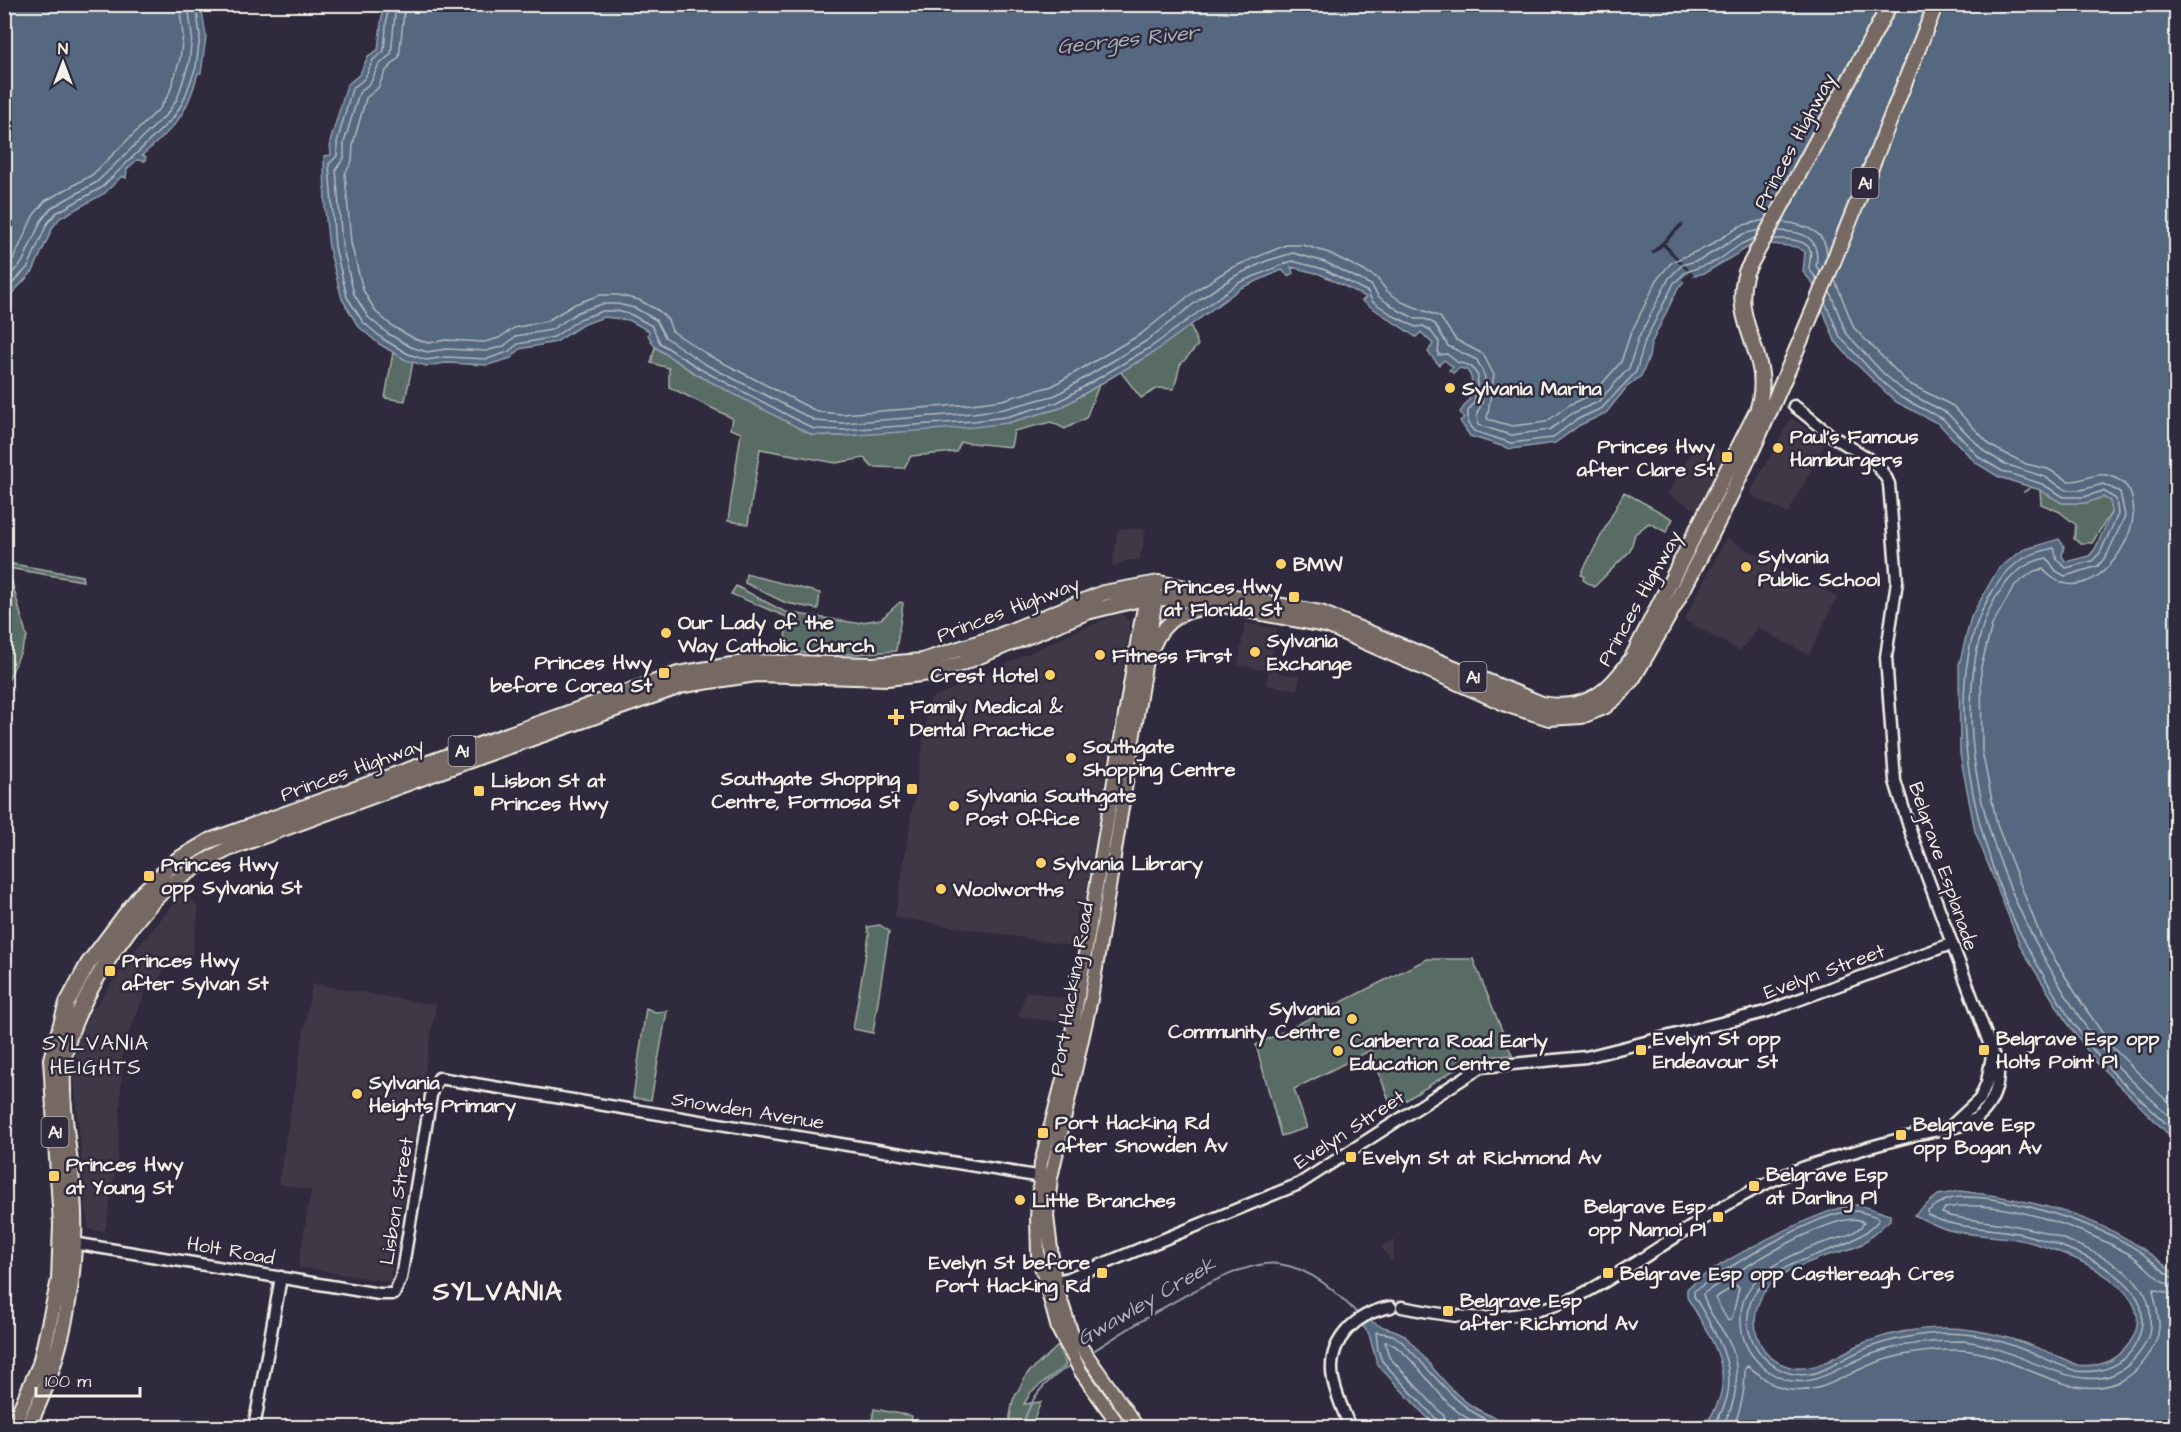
<svg xmlns="http://www.w3.org/2000/svg" width="2181" height="1432" font-family="'Architects Daughter',sans-serif">
<style>
.built{fill:#413746}
.green{fill:#596c65;stroke:#a6aea6;stroke-width:1.5}
.water{fill:#546880;stroke:#949faa;stroke-width:1.5}
.pier{fill:#2f2a3d}
.lines{fill:none;stroke-linecap:round;stroke-linejoin:round}
.shore{stroke:#b4babe;stroke-width:1.5}
.stream{stroke:#949faa;stroke-width:2}
.secondary-casing{stroke:#f4f1e8;stroke-width:15}
.primary-casing{stroke:#f4f1e8;stroke-width:16}
.highway-casing{stroke:#f4f1e8;stroke-width:18}
.secondary{stroke:#2f2a3d;stroke-width:10}
.primary{stroke:#766964;stroke-width:12}
.highway{stroke:#766964;stroke-width:14}
.poi-dot{fill:#ffd166;stroke:#2f2a3d;stroke-width:2}
.labels{text-anchor:middle;stroke-width:5;stroke-linejoin:round;paint-order:stroke}
.shield{fill:#2f2a3d;stroke:#b9b5b5;stroke-width:1.5}
.shield-label{font-size:18px;font-weight:bold;fill:#f4f1e8}
.street-label{font-size:20px;fill:#f4f1e8;stroke:#2f2a3d}
.poi-label{font-size:20px;font-weight:bold;fill:#f4f1e8;stroke:#2f2a3d;text-anchor:start}
.water-label{font-size:21px;font-style:italic;fill:#acb3b9;stroke:#2f2a3d}
.neighbourhood-label{font-size:21px;letter-spacing:1.5px;fill:#f4f1e8;stroke:#2f2a3d}
.district-label{font-size:26px;font-weight:bold;letter-spacing:1.5px;fill:#f4f1e8;stroke:#2f2a3d}
</style>
<rect width="100%" height="100%" fill="#2f2a3d"/>
<filter id="ink" filterUnits="userSpaceOnUse"><feTurbulence type="fractalNoise" baseFrequency=".0167" numOctaves="2"/><feDisplacementMap in="SourceGraphic" scale="12" xChannelSelector="R" yChannelSelector="G"/><feConvolveMatrix kernelMatrix="1 2 1 2 8 2 1 2 1" color-interpolation-filters="sRGB"/></filter>
<g filter="url(#ink)">
<path class="built" d="M1791,418L1825,443L1788,514L1749,494Z
M1699,439L1727,453L1698,511L1667,494Z
M1146,528L1140,560H1128L1112,567L1118,529Z
M1726,538L1837,597L1809,655L1758,628L1740,651L1684,620Z
M1122,613L1129,622V632L1085,899L1078,907L1076,922L1078,942L1072,946L895,917L930,699L1078,630Z
M1245,623L1277,629L1271,664L1280,673L1300,676L1297,690L1266,685L1269,671L1238,665Z
M185,893L199,909L191,960L174,958L155,983L147,982L144,996L123,1048L118,1156L105,1232L88,1229L74,1077L77,1043L89,1015L135,951L181,894Z
M312,984L436,1005L390,1282L298,1267L311,1190L278,1184Z
M1026,991L1068,999L1063,1023L1019,1016Z
M1395,1240L1392,1263L1381,1246Z"/>
<path class="green" d="M1190,324L1198,345L1180,365L1174,389L1158,388L1141,398L1120,371L1140,361Z
M655,347L696,374L812,435L842,436L1007,423L1060,408L1099,385L1086,418L1065,429L1051,422L1014,431L1011,447L961,442L956,452L911,456L904,468L872,467L864,458L836,463L760,449L748,524L728,521L741,433L730,429L732,418L669,387V368L651,363Z
M393,352L413,362L405,401L385,398Z
M2040,490L2062,503H2086L2103,497L2110,500L2112,511L2092,543H2080L2074,539L2076,525L2060,512L2041,504Z
M1624,492L1673,519L1666,532L1649,523L1635,534L1630,551L1594,587L1583,580L1584,576L1581,574Z
M5,556L7,563L82,576L83,581L8,568L27,637L5,688Z
M746,574L820,593L818,609L786,603L745,583Z
M736,586L785,612L856,623L881,619L900,602L903,603L896,651L855,654L784,652L787,617L731,594Z
M880,925L889,931L873,1033L853,1029L869,935L867,927Z
M1427,959H1473L1512,1055L1473,1058L1392,1109L1371,1050L1294,1089L1307,1128L1281,1136L1256,1045Z
M646,1008L655,1012L667,1011L651,1100L633,1098Z
M1058,1346L1066,1365L1031,1392L1024,1404L1041,1402L1031,1427H1008L1013,1400L1027,1374Z
M874,1409L912,1416L909,1427H871Z"/>
<path class="water" d="M5,4L201,5L206,36L201,73H198C187,115 175,128 142,155L146,157L145,161L137,160L127,169L126,178L122,176L105,193L60,218L53,227L33,271L5,301Z
M383,5H2176V1142L2095,1061L2064,1018L2021,948L1975,831L1960,754L1959,665L1971,617L1998,569L2023,550L2059,539L2064,546L2062,556L2066,562L2089,556L2095,549L2112,512L2110,501L2103,497L2086,503H2062L2040,490L1999,477L1976,463L1939,424L1896,402L1849,357L1835,341L1812,282L1803,272L1805,252L1797,247L1762,243L1750,246L1705,273L1688,277L1678,288L1651,344L1649,357L1641,376L1626,388L1606,413L1580,425L1555,443L1511,449L1470,436L1460,421L1464,418L1460,412L1469,400L1468,392C1474,385 1472,377 1467,370L1460,368L1453,373L1449,370L1453,367L1444,360L1439,365L1428,352L1433,344L1421,332L1416,337L1362,301L1366,297L1320,274L1291,267L1293,273L1288,276L1282,270L1241,288L1154,352L1060,408L1007,423L974,427L842,436L812,435L696,374L655,347L648,335L649,331L629,320L604,317L582,325L556,342L520,349L511,358L488,365L446,363L426,366L406,360L379,344L358,326L342,299L329,248L325,210L324,156L331,155L330,142L347,85L360,74L368,56L378,50Z
M1960,1191C2039,1200 2116,1219 2176,1275V1427H1703C1743,1379 1713,1342 1687,1297V1289C1705,1268 1827,1205 1855,1205C1866,1205 1879,1212 1890,1215V1220C1881,1227 1872,1237 1862,1244C1854,1249 1842,1251 1832,1254C1813,1260 1787,1270 1771,1284C1745,1309 1751,1357 1790,1367C1817,1374 1842,1351 1866,1342C1943,1314 2006,1331 2077,1365C2094,1367 2110,1365 2123,1351C2178,1293 2062,1249 2021,1240C1997,1235 1971,1236 1948,1230C1936,1226 1925,1220 1914,1215L1938,1195Z
M1370,1320C1380,1329 1393,1327 1404,1335C1428,1359 1448,1393 1477,1409C1494,1419 1512,1423 1531,1427H1436L1377,1364L1369,1334L1362,1325Z"/>
<path class="pier" d="M1928,5H1946L1821,317L1813,294Z
M1681,223L1684,225L1665,243L1694,275L1685,283L1682,279L1689,273L1663,246L1653,254L1651,252Z"/>
<g class="lines">
<path class="shore" d="M388,4L384,51L373,60L365,78L352,89L337,142V156L329,164L335,247L347,297L363,322L383,339L408,354L426,360L446,357L487,359L508,352L518,344L554,337L580,319L603,311H617L632,315L652,326L660,343L700,369L814,429L843,430L973,421L1006,417L1058,402L1151,347L1238,283L1292,261L1323,269L1368,292L1372,301L1394,316L1416,327L1423,326L1430,330L1439,342L1438,355L1447,354L1457,362L1471,366L1478,376L1477,388L1474,403L1468,411V424L1474,431L1511,443L1552,438L1576,420L1602,408L1636,372L1645,341L1674,283L1686,272L1717,261L1741,244L1755,238
M396,4L391,54L378,66L371,82L359,93L344,143V158L336,169L342,245L354,294L368,317L387,333L411,347L427,352L446,349L486,351L504,346L516,336L551,330L578,312L602,304H617L635,308L656,320L665,337L703,363L816,421L842,423L973,413L1004,409L1056,395L1146,341L1200,299L1235,276L1266,261L1293,253L1325,262L1371,285L1379,297L1398,310L1416,319H1425L1435,324L1448,346L1477,360L1485,377L1482,403L1477,413L1478,425L1511,435L1549,430L1573,413L1598,402L1629,368L1638,339L1669,278L1682,265L1702,259L1743,234L1759,230
M405,4L399,57L385,72L378,88L366,98L353,144L352,161L345,174L351,243L363,290L376,312L392,326L415,339L428,343L446,340L485,342L499,338L514,328L547,321L575,304L600,295H618L639,300L659,311L668,320L672,331L708,355L818,412L842,414L972,404L1002,400L1052,386L1141,334L1195,291L1231,268L1286,245H1303L1329,253L1376,277L1387,291L1402,302L1440,317L1456,340L1483,354L1494,375L1487,419L1512,426L1546,422L1569,405L1593,394L1621,362L1630,335L1658,278L1672,262L1709,246L1740,226L1764,220
M1782,222C1803,224 1827,231 1827,255
M1777,231C1803,231 1821,237 1816,266L1820,271
M1773,239C1783,239 1804,238 1810,249C1812,254 1809,263 1809,269L1817,279
M4,268L14,258L33,216L45,201L92,175L160,108L169,94L180,59L183,35L179,4
M1835,280L1854,328L1908,383L1953,406L1991,446L2026,464L2048,469L2069,481C2083,482 2095,471 2110,476C2173,495 2095,629 2043,569L2034,571L2015,585L1992,625L1981,667L1982,751L1997,825L2041,937L2083,1005L2112,1047L2176,1110
M4,281L22,263L41,221L51,208L97,182L167,114L177,99L189,63L192,36L188,4
M4,292L28,267L47,224L56,213L101,188L173,118L183,102L196,67L200,36L196,4
M1830,292L1846,333L1884,374L1904,391L1947,413L1985,452L2005,464L2045,477L2066,490H2081L2103,484L2120,492L2125,516L2107,555L2098,566L2065,576L2056,571L2047,558C2011,564 1988,603 1980,636C1950,756 2000,887 2062,989C2075,1010 2089,1034 2105,1053C2127,1078 2153,1100 2176,1123
M1825,302L1840,337L1879,379L1900,397L1943,419L1980,458L2002,471L2042,484L2064,497H2084L2103,491L2116,499L2118,514L2100,553L2092,561L2066,568L2057,560L2054,548C2020,555 2006,568 1989,597C1935,690 1978,857 2027,946C2048,984 2071,1024 2099,1057C2121,1084 2151,1108 2176,1133
M1736,1285L1739,1288L1732,1319L1728,1321L1715,1298Z
M1440,1428L1438,1421L1382,1361L1378,1350L1376,1332L1393,1335L1400,1340C1435,1373 1458,1414 1507,1428
M1447,1428L1444,1416L1389,1357L1385,1342C1402,1342 1435,1391 1449,1404C1459,1414 1471,1421 1484,1428
M1711,1428C1749,1381 1719,1339 1694,1296V1291C1725,1269 1818,1211 1854,1211C1862,1211 1870,1215 1877,1217L1879,1220C1848,1257 1788,1250 1755,1293C1748,1303 1745,1325 1751,1337C1762,1364 1791,1383 1821,1371C1838,1364 1852,1353 1870,1347C1899,1337 1933,1331 1964,1334C2004,1337 2039,1358 2076,1371C2095,1373 2113,1370 2127,1356C2138,1344 2143,1329 2142,1314C2140,1272 2057,1242 2022,1234C1990,1227 1957,1230 1928,1215V1211C1938,1203 1948,1197 1961,1197C2009,1196 2099,1224 2139,1251C2150,1259 2161,1269 2171,1277L2176,1279
M1720,1428C1738,1406 1741,1368 1730,1343C1722,1327 1706,1311 1703,1294C1724,1279 1846,1202 1864,1223C1854,1237 1835,1238 1820,1244C1788,1256 1742,1275 1741,1315C1740,1334 1746,1351 1760,1364C1791,1394 1818,1380 1851,1363C1865,1356 1882,1350 1898,1347C1918,1342 1940,1341 1961,1341C2009,1343 2071,1392 2112,1375C2130,1368 2149,1346 2150,1327C2151,1314 2149,1298 2141,1288C2121,1259 2055,1233 2022,1227C1998,1222 1973,1221 1950,1216L1942,1213L1945,1208C2000,1197 2083,1228 2131,1255C2146,1264 2159,1285 2176,1286
M1732,1428C1742,1409 1745,1390 1745,1369L1747,1366C1760,1373 1769,1386 1785,1389C1820,1397 1844,1374 1875,1363C1902,1353 1930,1350 1959,1350C2012,1351 2066,1403 2116,1383C2136,1376 2157,1350 2159,1328C2160,1314 2154,1301 2153,1289L2176,1295"/>
<path class="stream" d="M2024,492L2031,487
M1090,1353C1128,1329 1236,1257 1279,1264C1313,1269 1336,1292 1359,1315
M1022,1428C1031,1395 1044,1382 1072,1364"/>
<defs>
<path id="secondary" d="M1951,1126L1980,1099L1987,1082L1992,1056
M67,1242L379,1294H394L401,1278L432,1090L439,1078L1048,1178
M1048,1283L1069,1278L1299,1184L1481,1067L1586,1057L1765,1012L1951,944
M1402,1307C1462,1319 1499,1324 1559,1304C1586,1295 1610,1278 1635,1263C1692,1227 1749,1185 1814,1164C1848,1153 1883,1143 1919,1134C1938,1129 1963,1129 1979,1116C1993,1104 1999,1086 1998,1067L1912,836L1895,781L1886,657L1897,581L1889,484C1880,459 1848,448 1828,433C1816,424 1806,414 1794,406
M254,1428L281,1277
M1350,1428C1344,1412 1336,1395 1333,1379C1326,1341 1356,1313 1391,1307"/>
<path id="primary" d="M1153,647C1165,617 1187,609 1217,607
M1121,1428L1081,1372L1058,1329L1038,1255L1037,1218L1041,1163L1066,1068L1138,637L1147,593
M1138,1428L1072,1334L1055,1282L1047,1216L1051,1178L1091,999L1156,598L1154,591"/>
<path id="highway" d="M12,1428L40,1364L59,1280L61,1224L51,1059L67,1003L88,964L140,895L177,860L209,841L678,674L750,662L872,665L922,661L996,637L1103,593L1159,583L1321,613L1542,704C1586,712 1608,693 1632,658L1757,411C1776,355 1729,327 1746,272L1890,4
M27,1428C64,1357 79,1273 73,1194C70,1152 61,1108 63,1066C67,1015 125,926 163,891C183,874 205,861 228,849L487,754L684,685L756,674L887,678L930,673L960,664L1087,612L1136,600L1156,598L1195,600L1329,626L1511,706L1549,718L1582,716L1604,707L1620,694L1633,678C1760,466 1844,233 1936,4"/>
</defs>
<use href="#secondary" class="secondary-casing"/>
<use href="#primary" class="primary-casing"/>
<use href="#highway" class="highway-casing"/>
<use href="#secondary" class="secondary"/>
<use href="#primary" class="primary"/>
<use href="#highway" class="highway"/>
</g>
</g>
<g class="poi-dot">
<circle cx="1450" cy="388" r="6"/>
<circle cx="1778" cy="448" r="6"/>
<rect x="1721" y="451" width="12" height="12" rx="3"/>
<circle cx="1281" cy="564" r="6"/>
<circle cx="1746" cy="567" r="6"/>
<rect x="1288" y="591" width="12" height="12" rx="3"/>
<circle cx="666" cy="633" r="6"/>
<circle cx="1255" cy="652" r="6"/>
<circle cx="1100" cy="655" r="6"/>
<rect x="658" y="667" width="12" height="12" rx="3"/>
<circle cx="1050" cy="675" r="6"/>
<path d="M893 708h6v6h6v6h-6v6h-6v-6h-6v-6h6z"/>
<circle cx="1071" cy="758" r="6"/>
<rect x="906" y="783" width="12" height="12" rx="3"/>
<rect x="473" y="785" width="12" height="12" rx="3"/>
<circle cx="954" cy="806" r="6"/>
<circle cx="1041" cy="863" r="6"/>
<rect x="143" y="870" width="12" height="12" rx="3"/>
<circle cx="941" cy="889" r="6"/>
<rect x="104" y="965" width="12" height="12" rx="3"/>
<circle cx="1352" cy="1019" r="6"/>
<rect x="1635" y="1044" width="12" height="12" rx="3"/>
<rect x="1978" y="1044" width="12" height="12" rx="3"/>
<circle cx="1338" cy="1051" r="6"/>
<circle cx="357" cy="1094" r="6"/>
<rect x="1037" y="1127" width="12" height="12" rx="3"/>
<rect x="1895" y="1129" width="12" height="12" rx="3"/>
<rect x="1345" y="1151" width="12" height="12" rx="3"/>
<rect x="48" y="1170" width="12" height="12" rx="3"/>
<rect x="1748" y="1180" width="12" height="12" rx="3"/>
<circle cx="1020" cy="1200" r="6"/>
<rect x="1712" y="1211" width="12" height="12" rx="3"/>
<rect x="1096" y="1267" width="12" height="12" rx="3"/>
<rect x="1602" y="1267" width="12" height="12" rx="3"/>
<rect x="1442" y="1305" width="12" height="12" rx="3"/>
</g>
<g class="labels">
<g class="shield">
<rect x="1851.5" y="168" width="27" height="30" rx="4.5"/>
<rect x="1459.5" y="662" width="27" height="30" rx="4.5"/>
<rect x="448.5" y="736" width="27" height="30" rx="4.5"/>
<rect x="41.5" y="1117" width="27" height="30" rx="4.5"/>
</g>
<g class="shield-label">
<text x="1865" y="189">A1</text>
<text x="1473" y="683">A1</text>
<text x="462" y="757">A1</text>
<text x="55" y="1138">A1</text>
</g>
<g class="street-label">
<text transform="translate(1794 141) rotate(-62)" y="7">Princes Highway</text>
<text transform="translate(1639 598) rotate(-61)" y="7">Princes Highway</text>
<text transform="translate(1008 609) rotate(-21)" y="7">Princes Highway</text>
<text transform="translate(352 769) rotate(-20)" y="7">Princes Highway</text>
<text transform="translate(1944 866) rotate(71)" y="7">Belgrave Esplanade</text>
<text transform="translate(1824 971) rotate(-20)" y="7">Evelyn Street</text>
<text transform="translate(1071 989) rotate(-80)" y="7">Port Hacking Road</text>
<text transform="translate(748 1110) rotate(9)" y="7">Snowden Avenue</text>
<text transform="translate(1349 1129) rotate(-33)" y="7">Evelyn Street</text>
<text transform="translate(396 1201) rotate(-81)" y="7">Lisbon Street</text>
<text transform="translate(231 1250) rotate(10)" y="7">Holt Road</text>
</g>
<g class="poi-label">
<text x="1462" y="395">Sylvania Marina</text>
<text x="1790" y="443">Paul's Famous<tspan x="1790" dy="23">Hamburgers</tspan></text>
<text x="1715" y="453" text-anchor="end">Princes Hwy<tspan x="1715" dy="23">after Clare St</tspan></text>
<text x="1758" y="563">Sylvania<tspan x="1758" dy="23">Public School</tspan></text>
<text x="1293" y="571">BMW</text>
<text x="1282" y="593" text-anchor="end">Princes Hwy<tspan x="1282" dy="23">at Florida St</tspan></text>
<text x="678" y="629">Our Lady of the<tspan x="678" dy="23">Way Catholic Church</tspan></text>
<text x="1267" y="647">Sylvania<tspan x="1267" dy="23">Exchange</tspan></text>
<text x="1112" y="662">Fitness First</text>
<text x="652" y="669" text-anchor="end">Princes Hwy<tspan x="652" dy="23">before Corea St</tspan></text>
<text x="1038" y="682" text-anchor="end">Crest Hotel</text>
<text x="910" y="713">Family Medical &amp;<tspan x="910" dy="23">Dental Practice</tspan></text>
<text x="1083" y="753">Southgate<tspan x="1083" dy="23">Shopping Centre</tspan></text>
<text x="900" y="785" text-anchor="end">Southgate Shopping<tspan x="900" dy="23">Centre, Formosa St</tspan></text>
<text x="491" y="787">Lisbon St at<tspan x="491" dy="23">Princes Hwy</tspan></text>
<text x="966" y="802">Sylvania Southgate<tspan x="966" dy="23">Post Office</tspan></text>
<text x="1053" y="870">Sylvania Library</text>
<text x="161" y="871">Princes Hwy<tspan x="161" dy="23">opp Sylvania St</tspan></text>
<text x="953" y="896">Woolworths</text>
<text x="122" y="967">Princes Hwy<tspan x="122" dy="23">after Sylvan St</tspan></text>
<text x="1340" y="1015" text-anchor="end">Sylvania<tspan x="1340" dy="23">Community Centre</tspan></text>
<text x="1653" y="1045">Evelyn St opp<tspan x="1653" dy="23">Endeavour St</tspan></text>
<text x="1996" y="1045">Belgrave Esp opp<tspan x="1996" dy="23">Holts Point Pl</tspan></text>
<text x="1350" y="1047">Canberra Road Early<tspan x="1350" dy="23">Education Centre</tspan></text>
<text x="369" y="1089">Sylvania<tspan x="369" dy="23">Heights Primary</tspan></text>
<text x="1055" y="1129">Port Hacking Rd<tspan x="1055" dy="23">after Snowden Av</tspan></text>
<text x="1913" y="1131">Belgrave Esp<tspan x="1913" dy="23">opp Bogan Av</tspan></text>
<text x="1363" y="1164">Evelyn St at Richmond Av</text>
<text x="66" y="1171">Princes Hwy<tspan x="66" dy="23">at Young St</tspan></text>
<text x="1766" y="1181">Belgrave Esp<tspan x="1766" dy="23">at Darling Pl</tspan></text>
<text x="1032" y="1207">Little Branches</text>
<text x="1706" y="1213" text-anchor="end">Belgrave Esp<tspan x="1706" dy="23">opp Namoi Pl</tspan></text>
<text x="1090" y="1269" text-anchor="end">Evelyn St before<tspan x="1090" dy="23">Port Hacking Rd</tspan></text>
<text x="1620" y="1280">Belgrave Esp opp Castlereagh Cres</text>
<text x="1460" y="1307">Belgrave Esp<tspan x="1460" dy="23">after Richmond Av</tspan></text>
</g>
<g class="water-label">
<text transform="translate(1128 39) rotate(-6)" y="7">Georges River</text>
<text transform="translate(1146 1301) rotate(-30)" y="7">Gwawley Creek</text>
</g>
<g class="neighbourhood-label">
<text x="96" y="1050">SYLVANIA<tspan x="96" dy="24">HEIGHTS</tspan></text>
</g>
<g class="district-label">
<text x="498" y="1300">SYLVANIA</text>
</g>
</g>
<rect width="2181" height="1432" fill="none" stroke="#2f2a3d" stroke-width="24"/>
<rect x="12" y="12" width="2157" height="1408" fill="none" stroke="#f4f1e8" stroke-width="2" filter="url(#ink)"/>
<g transform="translate(63 63)" stroke="#2f2a3d" stroke-width="4.5" paint-order="stroke">
<path d="M0-4.5L10 22L0 15L-10 22Z" fill="#f4f1e8"/>
<text y="-9" font-size="16" font-weight="bold" text-anchor="middle" fill="#f4f1e8">N</text>
</g>
<path d="M36 1387v9h104v-9" fill="none" stroke="#f4f1e8" stroke-width="3"/>
<text x="45" y="1387" font-size="18" fill="#f4f1e8" stroke="#2f2a3d" stroke-width="4.5" paint-order="stroke">100 m</text>
</svg>
